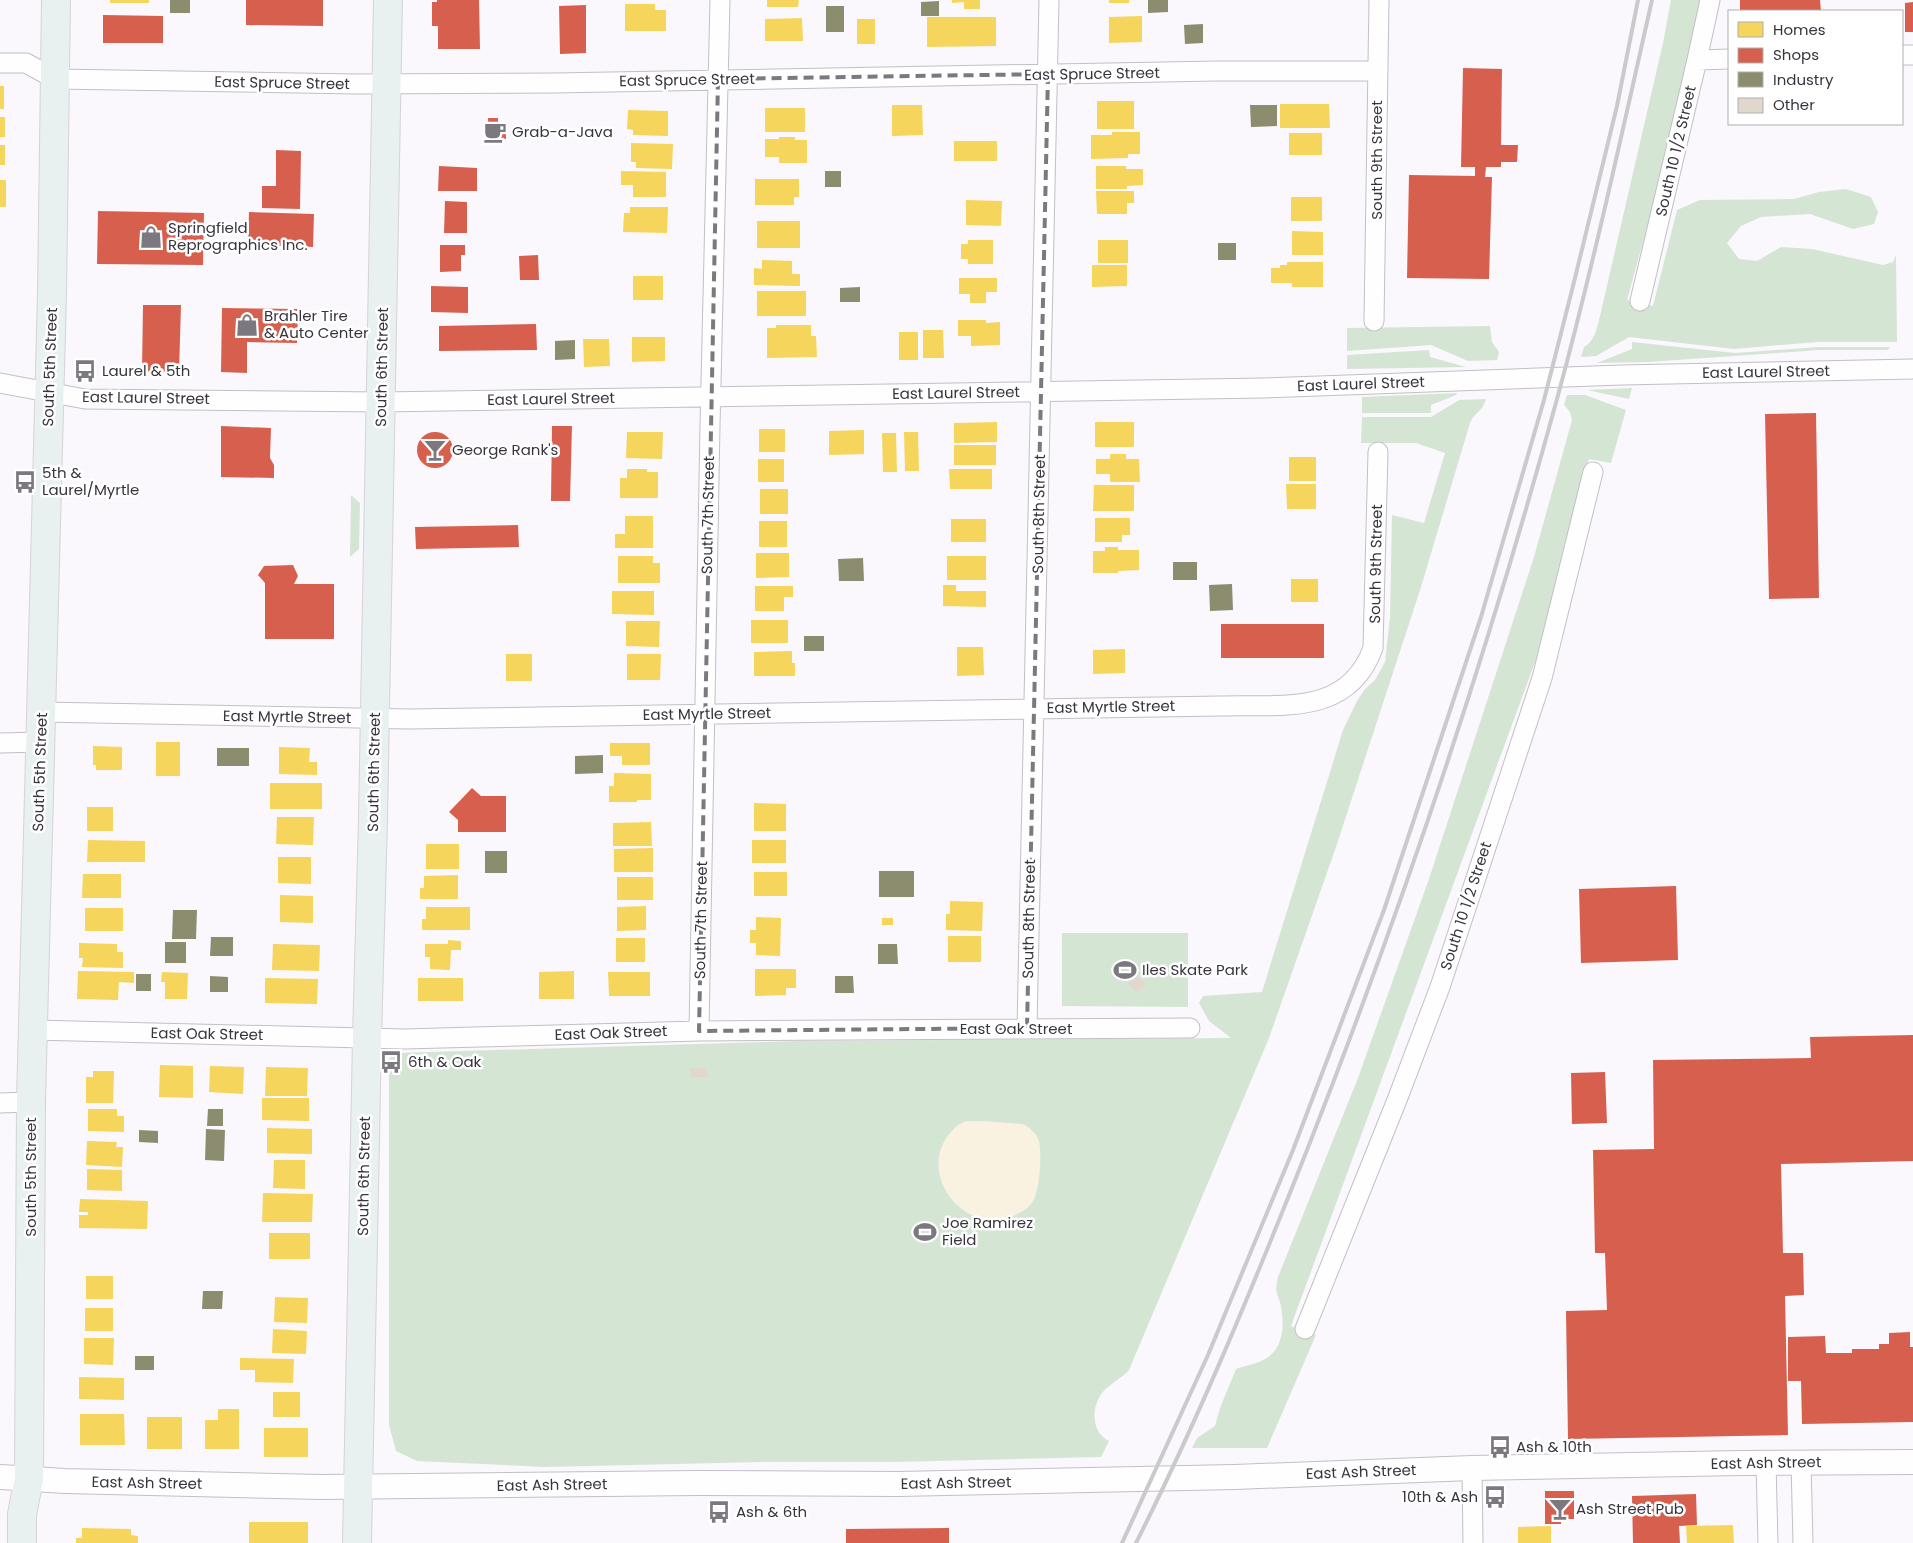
<svg xmlns="http://www.w3.org/2000/svg" width="1913" height="1543" font-family="Poppins,sans-serif">
<style>
.green{fill:#d5e5d4}
.sand{fill:#f9f2e0}
.homes{fill:#f6d55c}
.shops{fill:#d6604d}
.industry{fill:#8c8c6e}
.building{fill:#e1d7cd}
.lines{fill:none;stroke-linecap:round;stroke-linejoin:round}
.minor-casing{stroke:#c2bfc6;stroke-width:21}
.tertiary-casing{stroke:#c2bfc6;stroke-width:26}
.primary-casing{stroke:#d6d3d7;stroke-width:30}
.minor{stroke:#fefeff;stroke-width:19}
.tertiary{stroke:#fefeff;stroke-width:24}
.primary{stroke:#e8f0f0;stroke-width:28}
.rail{stroke:#cac9cc;stroke-width:4}
.marked{fill:none;stroke:#7c7880;stroke-width:4;stroke-dasharray:10 6;stroke-linejoin:round}
.labels{text-anchor:middle;stroke-width:5;stroke-linejoin:round;paint-order:stroke}
.street-label{font-size:15px;fill:#38343d;stroke:#fff}
.poi-label{font-size:15px;fill:#38343d;stroke:#fff;text-anchor:start}
</style>
<rect width="100%" height="100%" fill="#faf7fd"/>
<path class="green" d="M1671,0H1703L1665,162L1627,300L1653,306L1677,210L1700,200L1794,199L1819,192L1846,189L1871,197L1878,212L1874,224L1853,229L1810,214L1761,217L1741,226L1727,243L1739,259L1757,261L1781,247L1812,249L1883,265L1893,262L1896,255L1897,342H1817L1734,349L1629,337L1596,356L1581,357L1584,347C1595,341 1597,327 1600,316L1663,43Z
M1490,326L1492,342L1499,352L1497,360L1468,361L1431,345L1347,351V328Z
M1632,342L1735,353L1819,347H1890L1888,350H1819L1648,362L1597,363L1632,349Z
M1429,350L1430,357L1466,367L1347,369V355Z
M1632,388L1629,399L1587,390Z
M1457,393L1456,395L1431,405V413H1362V397Z
M1567,395H1585L1626,410L1611,463L1589,459L1538,654L1291,1326L1316,1335L1267,1448H1192L1197,1438L1215,1426L1220,1408L1236,1369C1244,1366 1251,1365 1259,1362C1283,1353 1285,1328 1281,1307C1278,1292 1274,1294 1278,1277L1358,1078L1429,879L1534,557L1572,420L1570,412L1564,405Z
M1486,399C1482,413 1475,411 1470,423L1421,587L1336,847L1269,1038L1129,1370C1121,1379 1109,1384 1102,1393C1091,1408 1091,1432 1109,1441L1101,1457L893,1462H762L545,1467L417,1461L396,1451L389,1425V1059L396,1053L799,1041L1231,1038L1209,1021L1199,1003L1203,996L1262,992L1343,730L1357,701L1365,689L1375,680L1385,662L1390,617L1392,515L1424,523L1445,453L1416,443H1361L1362,417H1431L1459,400Z
M351,495L360,503L359,549L350,557Z
M1062,933H1188V1007L1062,1006Z"/>
<path class="sand" d="M983,1121L1023,1124C1029,1127 1037,1134 1039,1141C1042,1154 1040,1189 1033,1201C1026,1214 1002,1221 989,1220C951,1216 924,1170 947,1137C951,1132 957,1124 964,1122C969,1120 977,1122 983,1121Z"/>
<path class="homes" d="M110,0H149V3H110Z
M767,0H799L798,7H767Z
M952,0H980V9H964V2L952,3Z
M1109,0H1129V3H1109Z
M625,4H655V10H666V31H625Z
M1142,16V42L1109,43V17Z
M927,17H996V46L927,47Z
M802,18L803,41H765V19Z
M857,19H875V44H857Z
M0,86H4V109H0Z
M1097,101H1134V129H1097Z
M1280,104H1329L1330,128H1280Z
M892,105H922L923,135L892,136Z
M765,108H805V132H765Z
M628,110L668,111V136L633,135V130L627,129Z
M0,117H5V137H0Z
M1112,132H1140V154H1128V158L1091,159V135H1112Z
M1289,133H1322V155H1289Z
M779,137H795V140H807V163H779V157H765V139H779Z
M954,141H997V161H954Z
M631,143L673,144L672,169L636,168V162H631Z
M0,145H5V165H0Z
M1096,166H1126V169H1143V185L1127,186V189H1096Z
M621,171L666,172V197H633V185H621Z
M755,179H799V197H794V205H755Z
M0,180H6V207H0Z
M1096,191H1134V203H1127V214H1097Z
M1291,197H1322V221H1291Z
M966,200L1002,201L1001,226L966,225Z
M630,207H668L667,233L623,232L624,213H630Z
M757,221H800V248H757Z
M1292,231L1323,232V255H1292Z
M968,240H993V264H968V259H961V244H968Z
M1098,240H1128V263H1098Z
M762,260L792,261V274H800V286L754,285V268L762,269Z
M1287,262H1323V287H1292V283H1271V268H1280V265H1287Z
M1092,265H1127V286L1092,287Z
M633,276H663V300H633Z
M959,278H997V292H986V303H970V294H959Z
M757,291H806V316H757Z
M958,320H986V323L1000,322V345L971,346V336H958Z
M776,325H811V336H816L817,357L767,358V328H776Z
M923,330H943L944,358H923Z
M899,332H918V360H899Z
M632,337H665V361L632,362Z
M583,339H609L610,366L584,367Z
M997,422V442L954,443V423Z
M1095,422H1134V447H1095Z
M759,429H785V452H759Z
M864,430V454L829,455V431Z
M627,432H663L662,459L626,458Z
M904,432H918L919,471H905Z
M882,433H896L897,472H883Z
M954,445H996V465H954Z
M1110,454H1126V459H1139L1140,482H1110V474H1096V459H1110Z
M1289,457H1316V481H1289Z
M758,459H784V482H758Z
M627,469H647V472H658V498H620V478H627Z
M949,469H992V489H950Z
M1286,484H1316V509H1287Z
M1094,485H1134V511H1093Z
M760,489H788V514H760Z
M625,516H653V548H615V534H625Z
M1095,518H1130V535H1122V542H1095Z
M951,519H986V542H951Z
M759,521H787V547H759Z
M1105,547H1118V550H1139V570L1118,571V573H1093V551H1105Z
M756,553H789V577L756,578Z
M618,556H653V563H660V583H618Z
M947,556H986V580H947Z
M1291,579H1318V602H1291Z
M943,585H956V591H986V607L943,606Z
M755,586H793V597H784V611H755Z
M612,591H654V615L612,614Z
M751,620H788V643H751Z
M626,621H660L659,647L626,646Z
M957,647H983L984,675L957,676Z
M1125,649V673L1093,674V650Z
M792,651V663H795V676H754V652Z
M506,654H532V681H506Z
M627,654H661L660,680H627Z
M156,742H180V776H156Z
M610,743H650V765H622V756H610Z
M93,746L122,747V770H96V765H93Z
M279,747L310,748L309,762H317V775L279,774Z
M614,773L651,774V800H637V802H609V786H614Z
M270,783H322V809H270Z
M754,803L786,804V831H754Z
M87,807H113V831H87Z
M277,817H314L313,845L276,844Z
M651,822L652,846H613V823Z
M88,840L145,841V862H87Z
M752,840H786V863H752Z
M426,844H459V869H426Z
M653,848V872H614V849Z
M278,857H311V884L278,883Z
M754,872H787V896H754Z
M83,874H121V898H82Z
M458,875V899H420V888H424V876Z
M617,877H653V900H617Z
M280,895L313,896V923L280,922Z
M950,901L983,902L982,931L946,930V914H950Z
M646,906V930L617,931V907Z
M426,907H470V930H422V919H426Z
M85,908H123V931H85Z
M756,917L781,918L780,956L756,955V943H750V930H756Z
M882,918H893V925H882Z
M948,936H981V962H948Z
M616,938H645V962H616Z
M448,940L461,941V950H451L450,970L430,969V957H425V944H448Z
M79,943L117,944V952H123V968L82,967L83,958H79Z
M273,944L320,945L319,971L272,970Z
M755,969H796V988H786V995L755,996Z
M78,971L134,972V983L119,982L118,1000L77,999Z
M574,971V999H539V972Z
M162,972L188,973L187,999H165V982H161Z
M608,972H650V996H609Z
M265,978L318,979L317,1004L265,1003Z
M418,978H463V1001H418Z
M160,1065L193,1066V1098L159,1097Z
M210,1066L244,1067L243,1094L209,1092Z
M266,1067L308,1068L307,1096H265Z
M93,1071H114L113,1103H86V1077H93Z
M262,1098H309V1121L262,1120Z
M88,1109H117V1116H124V1132L88,1131Z
M267,1128L312,1129V1154L267,1153Z
M87,1141L117,1142L116,1147H123L122,1167L86,1165Z
M274,1160H305V1189L273,1188Z
M87,1169L122,1170V1191L87,1190Z
M263,1193L313,1194L312,1222H262Z
M80,1199L148,1201L147,1229L79,1228V1215H88V1212H79Z
M269,1233H310V1259H269Z
M86,1276H113V1299H86Z
M275,1297L308,1298L307,1323L274,1322Z
M85,1308H113V1331H85Z
M273,1329L307,1331L306,1354L272,1353Z
M84,1338H114L113,1365L84,1364Z
M240,1358L294,1359L293,1383L255,1382V1370H240Z
M79,1377L124,1378V1400L79,1399Z
M273,1392H300V1417H273Z
M218,1409H239V1449H205V1420H218Z
M80,1414H124L125,1445H80Z
M147,1417H182V1449H147Z
M264,1428H308V1457H264Z
M249,1522H308V1543H249Z
M1733,1525L1734,1543H1687L1686,1526Z
M1551,1526V1543H1518V1527Z
M82,1528L131,1529V1535L138,1536V1543H76V1538H82Z"/>
<path class="shops" d="M246,0H323V26L246,25Z
M437,0H479L480,49H438V26H432V2H437Z
M1740,0H1820L1821,11H1740Z
M1913,2V32H1905V3Z
M586,5V53L560,54L559,6Z
M103,15L163,16V43H103Z
M1463,68L1502,69L1501,145H1518L1517,162H1501V167H1486L1485,177H1492L1489,279L1407,278L1409,175L1475,176V167H1461Z
M488,118H498V126H506V139H498V145H489Z
M276,150L301,151L300,209L262,208V186H276Z
M439,166L477,168V191H438Z
M445,201L467,202V233H444Z
M98,211L204,213L203,265L97,264Z
M249,212L314,214L313,247L248,245Z
M440,245H465V255H461V271L440,272Z
M538,255L539,280H520L519,256Z
M431,286L468,287V313L431,312Z
M143,305H181L179,372L142,371Z
M222,308L298,309L297,343L247,342V373L221,372Z
M536,324L537,350L439,351V326Z
M1816,413L1819,598L1769,599L1765,414Z
M221,426L271,428L270,458L274,465V478L221,477Z
M552,426H572L570,501H551Z
M417 450a18 18 0 1 1 36 0a18 18 0 1 1-36 0Z
M518,525L519,547L416,549L415,527Z
M293,565L298,576L294,584H334V639H265V583L258,575L264,566Z
M1221,624H1324V658H1221Z
M472,788L481,796H506V832H458V820L449,812Z
M1676,886L1678,960L1581,963L1579,889Z
M1913,1035V1161L1781,1164L1783,1253H1803L1804,1295L1785,1296L1788,1435L1568,1439L1566,1311L1607,1310L1605,1253H1595L1593,1150L1654,1149L1653,1060L1811,1058L1810,1037Z
M1605,1072L1607,1123L1572,1124L1571,1073Z
M1910,1332V1347H1913V1422L1802,1424L1801,1381H1788V1337L1825,1336L1826,1353H1852V1349H1879V1344H1889V1333Z
M1545,1491H1574V1519H1561V1524H1545Z
M1696,1494L1697,1525L1679,1526L1680,1543H1633L1632,1496Z
M949,1528V1543H846V1529Z"/>
<path class="industry" d="M170,0H190V13H170Z
M1148,0H1168V12L1148,13Z
M939,1V16H921V2Z
M826,6H844V32H826Z
M1203,24V43L1185,44L1184,25Z
M1250,105H1277V126L1251,127Z
M825,171H841V187H825Z
M1218,243H1236V260H1218Z
M860,287V302H840V288Z
M575,340V359L555,360V341Z
M863,558L864,581H839L838,559Z
M1173,562H1197V580H1173Z
M1232,584L1233,610L1210,611L1209,585Z
M804,636H824V651H804Z
M217,748H249V766H217Z
M603,755V773L575,774V756Z
M485,851H507V873H485Z
M879,871H914V897H879Z
M173,910H197L196,939H172Z
M211,937H233V956H210Z
M165,942H186V963H165Z
M878,944H897L898,964H878Z
M136,974H151V991H136Z
M210,976L228,977V992H210Z
M835,976H853L854,993H835Z
M208,1109H223V1126H207Z
M206,1129L225,1130L224,1161L205,1160Z
M139,1130L158,1131V1143L139,1142Z
M203,1291H223L222,1309H202Z
M135,1356H154V1370H135Z"/>
<path class="building" d="M1138,976L1146,985L1137,992L1128,984Z
M690,1068H707L708,1077H691Z"/>
<g class="lines">
<defs>
<path id="minor" d="M1902,55H1913
M1697,60L1729,59
M0,63H26L55,79L356,84L555,83L1216,71H1377
M1640,301L1697,60L1710,0
M1374,321L1379,0
M0,383L85,399L381,402L1263,388L1622,375L1913,369
M41,712L409,719L1221,706C1281,704 1348,717 1373,648L1378,452
M0,743L40,742
M1027,1028L1049,0
M33,1030L404,1039L699,1031L1190,1028
M699,1031L710,425L720,0
M0,1103L31,1102
M1305,1329L1397,1100L1440,987L1542,678L1593,472
M1801,1462L1803,1543
M1766,1463L1768,1543
M1472,1468L1473,1543"/>
<path id="tertiary" d="M0,1477L65,1481L321,1487L697,1483L898,1484L1235,1477L1472,1468L1742,1463L1913,1462"/>
<path id="primary" d="M22,1543V1514L29,1479L31,1102L52,293L56,0
M357,1543L367,1038L373,819L388,0"/>
</defs>
<use href="#minor" class="minor-casing"/>
<use href="#tertiary" class="tertiary-casing"/>
<use href="#primary" class="primary-casing"/>
<use href="#minor" class="minor"/>
<use href="#tertiary" class="tertiary"/>
<use href="#primary" class="primary"/>
<path class="rail" d="M1122,1543L1208,1355L1293,1150L1384,910L1481,617L1544,400L1574,282L1617,106L1638,0
M1136,1543C1201,1414 1256,1279 1309,1145C1405,900 1488,652 1557,399C1593,267 1622,133 1652,0"/>
</g>
<path class="marked" d="M1048,74L1027,1028L699,1031L718,79Z"/>
<defs>
<symbol id="cafe-bare" viewBox="-9 -9 18 18"><path d="M-5.5-4.5H6V0H3Q3 3.5 0 3.5H-2.5Q-5.5 3.5-5.5 0ZM3-3.2v2h1.7v-2ZM-6 4.5H4V6H-6Z" fill="#7c7880" stroke="#fff" stroke-width="2.5" paint-order="stroke"/></symbol>
<symbol id="shop-bare" viewBox="-9 -9 18 18"><path d="M-5-2.5h2.3a2.7 3.5 0 0 1 5.4 0H5L5.5 6h-11ZM-1.5-2.5h3a1.5 2.3 0 0 0-3 0Z" fill="#7c7880" stroke="#fff" stroke-width="2.5" paint-order="stroke"/></symbol>
<symbol id="bus-bare" viewBox="-9 -9 18 18"><path d="M-5-6H5V4H4V6H2V4H-2V6H-4V4H-5ZM-3.5-4V0h7V-4ZM-3.5 1.2v1.5H-2V1.2ZM2 1.2v1.5H3.5V1.2Z" fill="#7c7880" stroke="#fff" stroke-width="2.5" paint-order="stroke"/></symbol>
<symbol id="bar-bare" viewBox="-9 -9 18 18"><path d="M-6-5H6L.8 .8V4.5H3.5V6h-7V4.5H-.8V.8Z" fill="#7c7880" stroke="#fff" stroke-width="2.5" paint-order="stroke"/></symbol>
<symbol id="stadium-bare" viewBox="-9 -9 18 18"><path d="M0-5a6.5 5 0 1 0 0 10a6.5 5 0 1 0 0-10ZM-3.5-1.8h7v3.6h-7Z" fill="#7c7880" stroke="#fff" stroke-width="2.5" paint-order="stroke"/></symbol>
</defs>
<g fill-rule="evenodd">
<use href="#cafe-bare" x="479" y="116" width="32" height="32"/>
<use href="#shop-bare" x="135" y="221" width="32" height="32"/>
<use href="#shop-bare" x="231" y="309" width="32" height="32"/>
<use href="#bus-bare" x="69" y="355" width="32" height="32"/>
<use href="#bar-bare" x="419" y="434" width="32" height="32"/>
<use href="#bus-bare" x="9" y="466" width="32" height="32"/>
<use href="#stadium-bare" x="1109" y="954" width="32" height="32"/>
<use href="#bus-bare" x="375" y="1046" width="32" height="32"/>
<use href="#stadium-bare" x="909" y="1216" width="32" height="32"/>
<use href="#bus-bare" x="1484" y="1431" width="32" height="32"/>
<use href="#bus-bare" x="1479" y="1481" width="32" height="32"/>
<use href="#bar-bare" x="1544" y="1493" width="32" height="32"/>
<use href="#bus-bare" x="703" y="1496" width="32" height="32"/>
</g>
<g class="labels">
<g class="street-label">
<text transform="translate(1092 74) rotate(-1)" y="5">East Spruce Street</text>
<text transform="translate(687 80) rotate(-1)" y="5">East Spruce Street</text>
<text transform="translate(282 83) rotate(1)" y="5">East Spruce Street</text>
<text transform="translate(1676 151) rotate(-77)" y="5">South 10 1/2 Street</text>
<text transform="translate(1377 160) rotate(-90)" y="5">South 9th Street</text>
<text transform="translate(50 367) rotate(-88)" y="5">South 5th Street</text>
<text transform="translate(382 367) rotate(-89)" y="5">South 6th Street</text>
<text transform="translate(1766 372) rotate(-1)" y="5">East Laurel Street</text>
<text transform="translate(1361 384) rotate(-2)" y="5">East Laurel Street</text>
<text transform="translate(956 393) rotate(-1)" y="5">East Laurel Street</text>
<text transform="translate(146 398) rotate(1)" y="5">East Laurel Street</text>
<text transform="translate(551 399) rotate(-1)" y="5">East Laurel Street</text>
<text transform="translate(1039 514) rotate(-89)" y="5">South 8th Street</text>
<text transform="translate(708 515) rotate(-89)" y="5">South 7th Street</text>
<text transform="translate(1376 564) rotate(-89)" y="5">South 9th Street</text>
<text transform="translate(1111 707) rotate(-1)" y="5">East Myrtle Street</text>
<text transform="translate(707 714) rotate(-1)" y="5">East Myrtle Street</text>
<text transform="translate(287 717) rotate(1)" y="5">East Myrtle Street</text>
<text transform="translate(40 772) rotate(-88)" y="5">South 5th Street</text>
<text transform="translate(374 772) rotate(-89)" y="5">South 6th Street</text>
<text transform="translate(1466 906) rotate(-72)" y="5">South 10 1/2 Street</text>
<text transform="translate(1029 919) rotate(-89)" y="5">South 8th Street</text>
<text transform="translate(701 920) rotate(-89)" y="5">South 7th Street</text>
<text x="1016" y="1034">East Oak Street</text>
<text transform="translate(611 1033) rotate(-2)" y="5">East Oak Street</text>
<text transform="translate(207 1034) rotate(1)" y="5">East Oak Street</text>
<text transform="translate(364 1176) rotate(-89)" y="5">South 6th Street</text>
<text transform="translate(31 1177) rotate(-90)" y="5">South 5th Street</text>
<text transform="translate(1766 1463) rotate(-1)" y="5">East Ash Street</text>
<text transform="translate(1361 1472) rotate(-2)" y="5">East Ash Street</text>
<text transform="translate(147 1483) rotate(1)" y="5">East Ash Street</text>
<text transform="translate(956 1483) rotate(-1)" y="5">East Ash Street</text>
<text transform="translate(552 1485) rotate(-1)" y="5">East Ash Street</text>
</g>
<g class="poi-label">
<text x="512" y="137">Grab-a-Java</text>
<text x="168" y="233">Springfield<tspan x="168" dy="17">Reprographics Inc.</tspan></text>
<text x="264" y="321">Brahler Tire<tspan x="264" dy="17">&amp; Auto Center</tspan></text>
<text x="102" y="376">Laurel &amp; 5th</text>
<text x="452" y="455">George Rank's</text>
<text x="42" y="478">5th &amp;<tspan x="42" dy="17">Laurel/Myrtle</tspan></text>
<text x="1142" y="975">Iles Skate Park</text>
<text x="408" y="1067">6th &amp; Oak</text>
<text x="942" y="1228">Joe Ramirez<tspan x="942" dy="17">Field</tspan></text>
<text x="1516" y="1452">Ash &amp; 10th</text>
<text x="1478" y="1502" text-anchor="end">10th &amp; Ash</text>
<text x="1576" y="1514">Ash Street Pub</text>
<text x="736" y="1517">Ash &amp; 6th</text>
</g>
</g>
<rect x="1728" y="10" width="175" height="115" fill="#ffffff" stroke="#afaeb1"/>
<rect x="1738" y="22" width="25" height="15" fill="#f6d55c" stroke="#afaeb1"/>
<text x="1773" y="35" font-size="15" fill="#38343d">Homes</text>
<rect x="1738" y="48" width="25" height="15" fill="#d6604d" stroke="#afaeb1"/>
<text x="1773" y="60" font-size="15" fill="#38343d">Shops</text>
<rect x="1738" y="72" width="25" height="15" fill="#8c8c6e" stroke="#afaeb1"/>
<text x="1773" y="85" font-size="15" fill="#38343d">Industry</text>
<rect x="1738" y="98" width="25" height="15" fill="#e1d7cd" stroke="#afaeb1"/>
<text x="1773" y="110" font-size="15" fill="#38343d">Other</text>
</svg>
